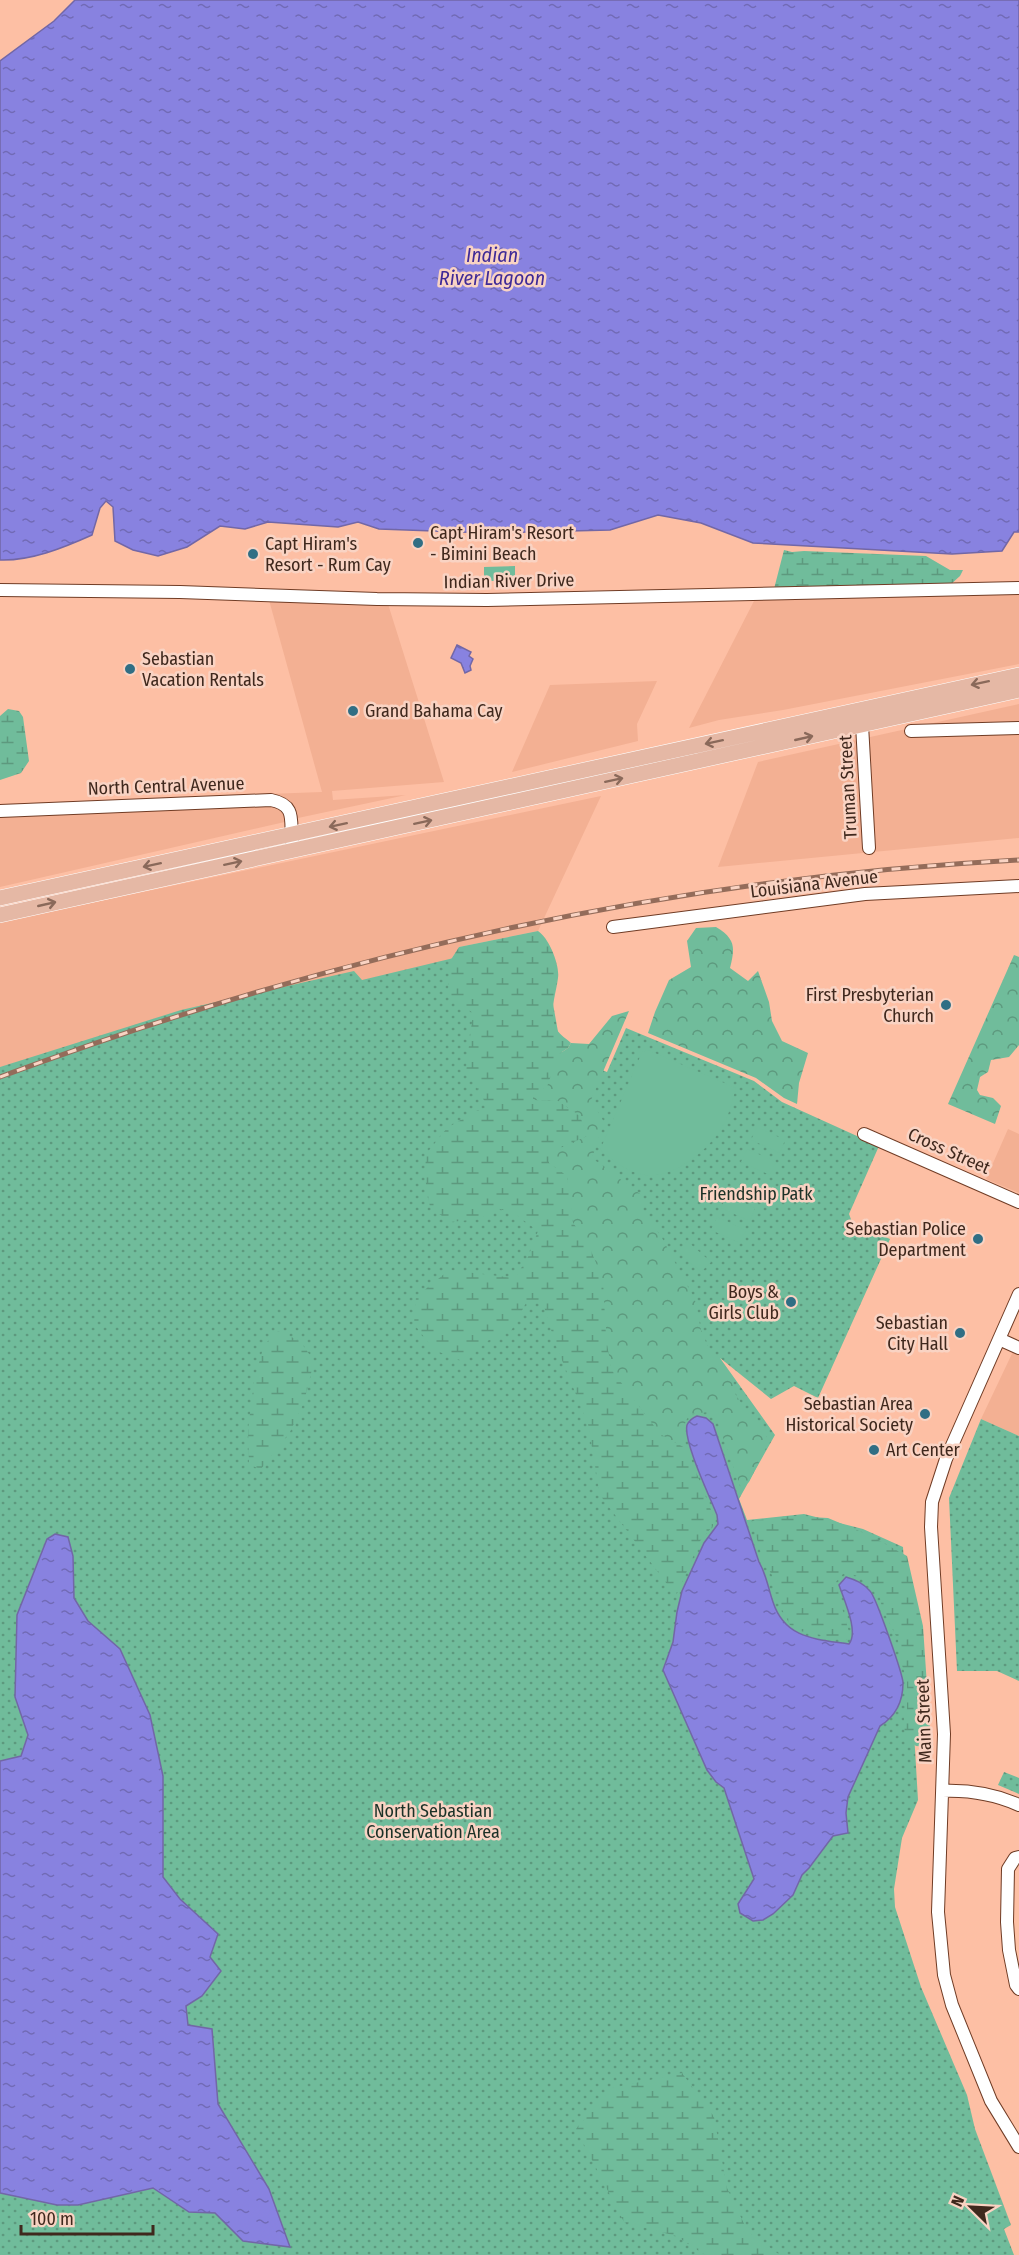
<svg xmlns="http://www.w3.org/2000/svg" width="1019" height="2255" font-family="'Fira Sans Condensed',sans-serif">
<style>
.built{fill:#f3b093}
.grass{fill:url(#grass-dots)}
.forest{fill:url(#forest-crowns)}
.wetland{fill:url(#wetland-marsh)}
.garden{fill:#70bc9b}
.water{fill:url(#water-ripples);stroke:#7267a6;stroke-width:1.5}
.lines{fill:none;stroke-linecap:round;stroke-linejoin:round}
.minor-casing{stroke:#703c25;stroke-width:14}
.major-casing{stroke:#fff;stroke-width:16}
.minor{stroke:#fff;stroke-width:12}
.major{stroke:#e5b8a5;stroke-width:15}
.rail-casing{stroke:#946c5a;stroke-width:5}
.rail{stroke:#f9d3c3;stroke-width:3;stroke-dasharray:9;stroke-linecap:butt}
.oneway{stroke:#8a695a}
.poi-dot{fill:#306e84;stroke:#f9d3c3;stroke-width:2}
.labels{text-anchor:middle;stroke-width:5;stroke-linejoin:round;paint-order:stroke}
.poi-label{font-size:18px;fill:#3f281d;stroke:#f9d3c3;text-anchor:start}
.street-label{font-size:18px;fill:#3f281d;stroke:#f9d3c3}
.park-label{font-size:18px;fill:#1b3127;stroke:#f9d3c3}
.water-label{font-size:20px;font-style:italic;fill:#3f2a97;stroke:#f9d3c3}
</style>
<defs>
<pattern id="grass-dots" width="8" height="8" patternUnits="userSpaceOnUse" patternTransform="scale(1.5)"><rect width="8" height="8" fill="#70bc9b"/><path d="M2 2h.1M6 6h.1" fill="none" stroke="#5d997e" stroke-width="1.8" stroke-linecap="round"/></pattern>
<pattern id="forest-crowns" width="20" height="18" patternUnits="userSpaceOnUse" patternTransform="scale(1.5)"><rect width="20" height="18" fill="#70bc9b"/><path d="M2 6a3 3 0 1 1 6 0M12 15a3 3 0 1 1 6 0" fill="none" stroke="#5d997e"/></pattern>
<pattern id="wetland-marsh" width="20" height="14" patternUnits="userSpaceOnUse" patternTransform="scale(1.5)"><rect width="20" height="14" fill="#70bc9b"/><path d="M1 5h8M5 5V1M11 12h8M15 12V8" fill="none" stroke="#5d997e"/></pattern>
<pattern id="water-ripples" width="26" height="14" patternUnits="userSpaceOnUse" patternTransform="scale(1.5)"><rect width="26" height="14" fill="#8882e0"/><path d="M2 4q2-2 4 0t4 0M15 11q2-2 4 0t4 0" fill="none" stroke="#716ab5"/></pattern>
</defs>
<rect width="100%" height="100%" fill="#fdbfa4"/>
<path class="built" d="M1019,593V664L783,710L719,720L689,728L755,599Z
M269,600L388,604L444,782L332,791L333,800L406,795L298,818L292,803L284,798L271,795L0,806V804L322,792Z
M657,681L637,724L638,741L512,772L550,685Z
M1019,704V838L718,867L758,762Z
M601,796L538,931L459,947L450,961L0,1067V922Z
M271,804L281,806L289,821L0,887V815Z
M1008,1129L1019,1134V1193L986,1179Z
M1018,1341L1019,1342V1436L981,1419Z"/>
<path class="grass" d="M541,937L562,1054L607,1072L626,1028L754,1081L782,1102L879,1146L849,1214L852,1222L890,1239L818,1398L794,1386L771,1399L720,1358L775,1435L739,1499L747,1520L804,1514L863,1529L903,1547L918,1800L902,1838L894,1889L895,1907L921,1987L967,2095L975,2129L1011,2225L1004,2229L1014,2255H0V1067L181,1010L354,971L362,980Z
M981,1419L1019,1436V1681L997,1671H957L949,1498Z
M1004,1772L1019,1778V1794L998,1785Z"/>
<path class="forest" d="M716,927C736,939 735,948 730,968L748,981L758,971L769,1002L772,1021L782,1041L808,1053L799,1083L797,1104L784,1098L756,1078L648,1033L655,1012L669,980L691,967L687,941L696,928Z
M1014,955L1019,957V1045L1009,1057L991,1060L988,1072L980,1077L977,1090L980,1095L993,1098L1001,1106L995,1124L948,1104Z
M629,1011L591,1100L604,1122L592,1158L640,1194L643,1213L661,1236L695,1300L701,1330L708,1347L712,1350L714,1358L731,1374L734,1392L745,1409L760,1422L769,1442L749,1482L741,1488L718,1423L709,1412L690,1414C682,1426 682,1435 687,1449L660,1434L611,1369L606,1337V1323L587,1241L573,1223L567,1176L549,1163L548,1153L587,1136L580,1116L558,1101L533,1100V1097L547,1086L559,1054L568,1048L571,1043L589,1044L612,1016Z"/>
<path class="wetland" d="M784,550L792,552L804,551L926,556L950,570H963L960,576L950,585L774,589Z
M8,709L19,711L23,717L29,761L21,773L0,780V716Z
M538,931C549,938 560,965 558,978C556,994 548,1014 557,1030C560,1035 567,1039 571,1043L568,1048L559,1054L547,1086L533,1097V1100L558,1101L580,1116L587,1136L549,1153V1163L567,1176L573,1223L587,1241L603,1280L606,1337L611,1369L660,1434L687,1449L713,1515V1526L700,1541L676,1596L600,1495L588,1424L555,1343L542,1300L526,1303L511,1331L487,1341L465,1362L434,1350L414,1324L416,1297L449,1270L515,1278L528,1257L538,1231L515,1214L497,1208L480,1219L450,1222L430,1207L425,1178L426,1154L447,1128L476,1111L488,1107L466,1070L473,1013L448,995L450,961L459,947Z
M278,1331L300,1341L314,1361L304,1402L290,1432L261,1469L249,1465L248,1430L254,1381L264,1345Z
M790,1516L828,1518L871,1536L907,1556L923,1626L931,1746L929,1747L916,1746L905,1737L904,1718L907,1709V1680L902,1665L898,1640L882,1608L879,1593L861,1577L847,1573L843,1574L835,1583L849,1632L847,1640L800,1631L790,1625L777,1600L774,1579L762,1557L752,1521Z
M682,2073L714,2117L727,2188L748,2232L780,2255H705L676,2236L624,2222L576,2129L612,2088Z"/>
<path class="garden" d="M515,566V581H484V567Z
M648,1050L736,1088C733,1098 730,1110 726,1120C714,1146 676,1179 645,1175C627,1172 614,1161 600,1150L642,1052Z
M757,1127L785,1140L780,1153L751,1140Z
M747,1149L776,1162L770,1175L741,1162Z
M727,1195L755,1208L750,1221L721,1208Z
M717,1217L746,1230L740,1243L711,1230Z
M687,1241L711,1262L701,1272L678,1252Z"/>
<path class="water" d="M75,0H1019V532H1014L1002,551L952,554L753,543L701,523L658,515L610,530L489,533L379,529L358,522L338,527L268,522L245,529L220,526L187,547L158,556L133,550L115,541L113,507L106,501L100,508L92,535C63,548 31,561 0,560V61L54,21Z
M457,645L471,652L469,656L473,659L470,666L471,670L465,673L461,663L451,658Z
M697,1416L706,1418L713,1424L759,1562C767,1576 768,1588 773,1602C785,1639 816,1639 849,1644C859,1632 844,1600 839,1585L846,1577C856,1580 863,1583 870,1591C876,1597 903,1675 903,1683C903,1702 896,1716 880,1726L848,1797L846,1813L848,1833L833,1836L809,1868L802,1875L793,1895L773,1914L763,1920L753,1921L740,1913L738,1904L754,1879L724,1788L716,1782L707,1770L663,1670L673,1642L677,1612L682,1591L704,1543L718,1524L717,1515C710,1497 683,1441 687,1425C689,1421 692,1418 697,1416Z
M55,1534L68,1537L73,1556L74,1598L88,1621L120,1649L150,1715L163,1776V1877L180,1899L218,1934L210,1957L221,1971L202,1996L186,2006L188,2025L212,2029L218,2104L269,2189L290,2247L243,2241L215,2213L189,2212L153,2188L78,2205H57L0,2193V1761L21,1756L28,1735L15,1697L17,1615L47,1539Z"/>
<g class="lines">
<defs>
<path id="minor" d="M0,590L180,592L377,599L487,600L1019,588
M862,725L869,848
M911,731L1019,728
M0,811L271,800C297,805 290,821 292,842
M613,927L865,894L1019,886
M864,1134L1019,1202
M1019,1294L946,1459L932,1502L931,1527L944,1734L938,1912L944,1975L952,2005L991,2101L1019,2147
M999,1339L1019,1348
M943,1791C971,1790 994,1794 1019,1805
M1019,1857L1015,1858L1008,1869L1007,1922L1009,1950L1016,1985L1019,1989"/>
<path id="major" d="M0,898L1019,675
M0,915L1019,690"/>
</defs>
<use href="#minor" class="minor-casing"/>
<use href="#major" class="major-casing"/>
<use href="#minor" class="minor"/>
<use href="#major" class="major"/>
<defs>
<path id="rail" d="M0,1077C328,956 669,878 1019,860"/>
</defs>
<use href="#rail" class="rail-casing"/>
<use href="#rail" class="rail"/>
</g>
<defs><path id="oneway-shaft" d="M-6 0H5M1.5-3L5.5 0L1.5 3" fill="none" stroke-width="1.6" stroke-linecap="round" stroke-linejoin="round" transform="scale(1.5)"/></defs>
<g class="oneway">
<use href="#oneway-shaft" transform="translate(980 683) rotate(168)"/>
<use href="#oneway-shaft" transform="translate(804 738) rotate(-13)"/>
<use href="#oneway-shaft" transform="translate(714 742) rotate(168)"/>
<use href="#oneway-shaft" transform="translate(614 780) rotate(-12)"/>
<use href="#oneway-shaft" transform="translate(423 822) rotate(-12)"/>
<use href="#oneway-shaft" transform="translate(338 825) rotate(168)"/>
<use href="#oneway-shaft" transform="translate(233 863) rotate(-12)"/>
<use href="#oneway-shaft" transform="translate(152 865) rotate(168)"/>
<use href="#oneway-shaft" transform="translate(47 904) rotate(-13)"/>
</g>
<g class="poi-dot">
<circle cx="418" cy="543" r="6"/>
<circle cx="253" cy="554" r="6"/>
<circle cx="130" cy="669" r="6"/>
<circle cx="353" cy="711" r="6"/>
<circle cx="946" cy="1005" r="6"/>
<circle cx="978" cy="1239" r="6"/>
<circle cx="791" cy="1302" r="6"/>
<circle cx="960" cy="1333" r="6"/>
<circle cx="925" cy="1414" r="6"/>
<circle cx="874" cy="1450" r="6"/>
</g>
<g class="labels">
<g class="poi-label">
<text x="430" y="539">Capt Hiram's Resort<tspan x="430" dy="21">- Bimini Beach</tspan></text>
<text x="265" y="550">Capt Hiram's<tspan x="265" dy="21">Resort - Rum Cay</tspan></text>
<text x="142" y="665">Sebastian<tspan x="142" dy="21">Vacation Rentals</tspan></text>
<text x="365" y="717">Grand Bahama Cay</text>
<text x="934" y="1001" text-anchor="end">First Presbyterian<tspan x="934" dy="21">Church</tspan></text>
<text x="966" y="1235" text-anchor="end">Sebastian Police<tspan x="966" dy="21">Department</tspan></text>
<text x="779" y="1298" text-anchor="end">Boys &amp;<tspan x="779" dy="21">Girls Club</tspan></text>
<text x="948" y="1329" text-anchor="end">Sebastian<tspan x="948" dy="21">City Hall</tspan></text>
<text x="913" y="1410" text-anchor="end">Sebastian Area<tspan x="913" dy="21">Historical Society</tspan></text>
<text x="886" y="1456">Art Center</text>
</g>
<g class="street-label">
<text transform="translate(509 581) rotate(-1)" y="6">Indian River Drive</text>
<text transform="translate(166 786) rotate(-2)" y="6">North Central Avenue</text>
<text transform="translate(848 787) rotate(-93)" y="6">Truman Street</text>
<text transform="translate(814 884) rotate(-7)" y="6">Louisiana Avenue</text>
<text transform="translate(949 1151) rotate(24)" y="6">Cross Street</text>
<text transform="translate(924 1721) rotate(-92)" y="6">Main Street</text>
</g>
<g class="park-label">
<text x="756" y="1200">Friendship Patk</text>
<text x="433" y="1817">North Sebastian<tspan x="433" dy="21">Conservation Area</tspan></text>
</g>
<g class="water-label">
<text x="492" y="262">Indian<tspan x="492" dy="23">River Lagoon</tspan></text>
</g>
</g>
<g transform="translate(971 2207) rotate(294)" stroke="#f9d3c3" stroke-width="4.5" paint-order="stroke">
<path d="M0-4.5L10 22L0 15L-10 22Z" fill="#3f281d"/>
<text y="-9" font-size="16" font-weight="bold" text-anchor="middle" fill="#3f281d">N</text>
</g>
<path d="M21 2225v9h132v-9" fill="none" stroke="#3f281d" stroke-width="3"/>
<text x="30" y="2225" font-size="18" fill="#3f281d" stroke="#f9d3c3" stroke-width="4.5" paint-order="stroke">100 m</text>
</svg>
